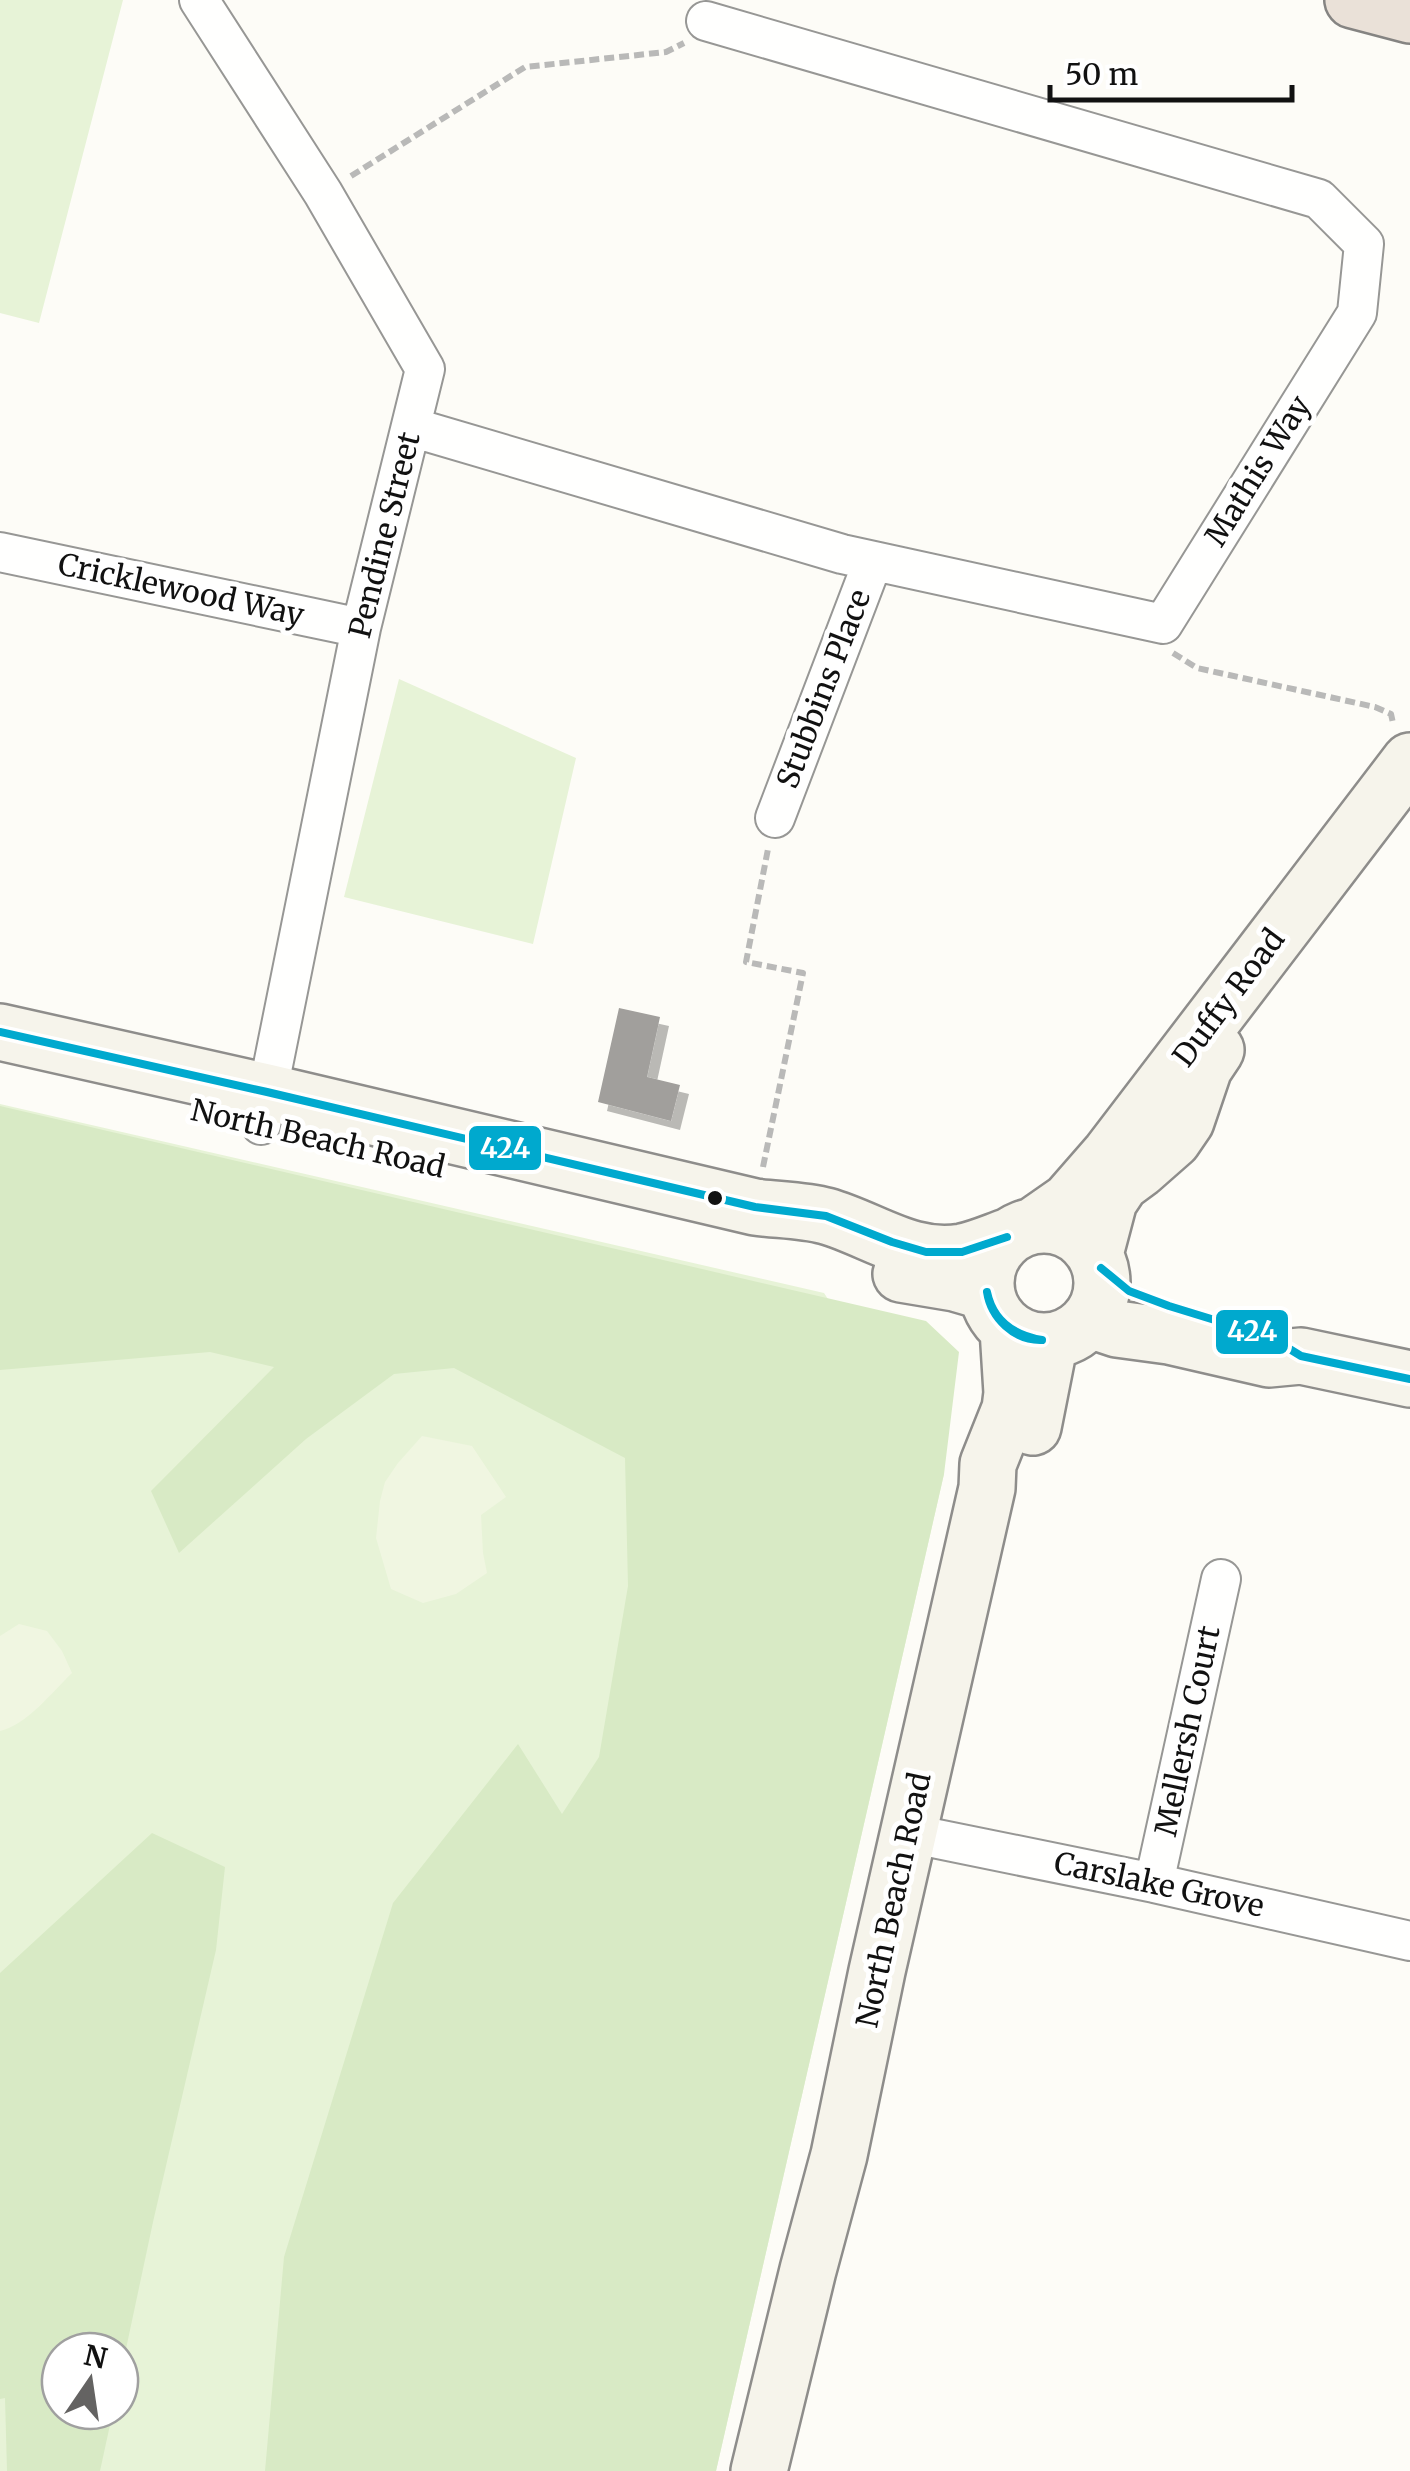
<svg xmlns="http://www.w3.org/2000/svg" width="1410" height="2471" font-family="Merriweather,serif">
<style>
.green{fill:#e7f3d7;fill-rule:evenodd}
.forest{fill:#d8eac5}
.pitch{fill:#f0f6e1}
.building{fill:#a19f9c;filter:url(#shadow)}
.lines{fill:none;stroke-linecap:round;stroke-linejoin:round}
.street-casing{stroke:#979795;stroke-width:42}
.secondary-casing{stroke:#8e8d8b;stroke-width:60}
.highway-casing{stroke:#858482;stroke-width:60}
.path{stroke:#b9b9b8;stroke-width:6;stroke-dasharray:10 5;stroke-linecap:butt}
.street{stroke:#fffffe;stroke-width:38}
.secondary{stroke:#f6f4eb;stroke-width:55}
.highway{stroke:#eae1d8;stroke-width:55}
.bus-1-casing{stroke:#fff;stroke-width:15}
.bus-1{stroke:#00a9ce;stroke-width:8}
.bus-dot{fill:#111;stroke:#fff;stroke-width:4}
.labels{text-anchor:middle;stroke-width:10;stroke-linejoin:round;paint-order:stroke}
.street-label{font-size:30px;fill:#111;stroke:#fff}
.line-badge{stroke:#fff;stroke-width:4}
.badge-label{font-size:28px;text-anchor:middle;font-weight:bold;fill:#fff}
</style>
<defs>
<filter id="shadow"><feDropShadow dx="9" dy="9" stdDeviation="0" flood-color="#0004"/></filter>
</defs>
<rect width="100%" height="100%" fill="#fdfcf7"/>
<path class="green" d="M0,0H123L39,323L0,313Z
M399,679L576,758L533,944L344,897Z
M0,1104L824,1293L944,1474L716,2471H0ZM60,2351H120V2411H60Z"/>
<path class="forest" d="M0,1106L926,1321L959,1352L944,1474L716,2471H265L284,2257L393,1903L518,1744L562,1814L599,1757L628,1586L625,1458L454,1368L394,1374L306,1439L179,1553L151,1491L274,1367L210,1352L0,1370Z
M152,1833L225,1867L216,1950L153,2222L120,2377V2351H60V2411H113L100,2471H7L5,2398L0,2399V1973Z"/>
<path class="pitch" d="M422,1436L472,1446L506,1497L481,1515L483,1553L487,1573L456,1594L423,1603L391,1589L376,1538L380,1501L385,1482L398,1463Z
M19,1624L47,1631L62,1651L72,1673C52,1692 27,1725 0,1731V1636Z"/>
<path class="building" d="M619,1008L660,1017L647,1077L680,1085L671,1121L598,1102Z"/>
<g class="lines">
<defs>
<path id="street" d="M199,0L323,193L425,369L361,628L261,1125
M411,427L842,554L1163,624L1357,313L1364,244L1319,199L706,21
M0,552L361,628
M775,818L873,561
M908,1833L1154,1883L1410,1941
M1154,1883L1221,1579"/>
<path id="secondary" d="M0,1032L267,1092L755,1207C778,1210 804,1210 826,1216C872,1229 911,1261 962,1252C977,1249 993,1242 1007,1237
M1036,1224L1069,1201L1110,1154L1410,761
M986 1283a58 58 0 1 1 116 0a58 58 0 1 1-116 0Z
M1095,1254L1109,1201L1121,1183L1140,1169L1173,1140L1186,1121L1204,1068L1216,1050
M901,1274L955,1283L986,1292
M1090,1320L1117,1329L1169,1336L1269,1359L1301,1356L1410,1379
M1033,1427L1050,1341
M759,2471L808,2270L839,2155L877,1971L987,1488L988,1464L1010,1409L1012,1393L1008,1329"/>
<path id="highway" d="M1353,0L1410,15"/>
</defs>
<use href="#street" class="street-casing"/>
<use href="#secondary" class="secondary-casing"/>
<use href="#highway" class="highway-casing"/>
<path class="path" d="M351,176L525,67L666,52L684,43
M1173,653L1197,668L1375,707L1391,714L1393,723
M763,1167L803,973L746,962L768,849"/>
<use href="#street" class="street"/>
<use href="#secondary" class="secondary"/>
<use href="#highway" class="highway"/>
<defs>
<path id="bus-1" d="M0,1032L267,1092L755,1207L826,1216L892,1242L926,1252H962L1007,1237
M1101,1268L1129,1291L1169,1306L1270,1337L1301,1356L1410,1379
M987,1292C993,1321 1013,1335 1042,1340
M987,1292C991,1318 1014,1341 1042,1340"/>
</defs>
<use href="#bus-1" class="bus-1-casing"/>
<use href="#bus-1" class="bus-1"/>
</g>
<circle class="bus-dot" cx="715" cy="1198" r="9"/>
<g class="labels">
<g class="street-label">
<text transform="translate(1258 471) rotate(-58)" y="10">Mathis Way</text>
<text transform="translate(385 535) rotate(-76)" y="10">Pendine Street</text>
<text transform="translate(181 590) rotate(12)" y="10">Cricklewood Way</text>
<text transform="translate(824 689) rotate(-69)" y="10">Stubbins Place</text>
<text transform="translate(1229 998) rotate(-53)" y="10">Duffy Road</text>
<text transform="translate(318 1139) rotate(13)" y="10">North Beach Road</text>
<text transform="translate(1188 1731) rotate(-78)" y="10">Mellersh Court</text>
<text transform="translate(1159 1885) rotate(12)" y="10">Carslake Grove</text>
<text transform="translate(894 1900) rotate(-78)" y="10">North Beach Road</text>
</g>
</g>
<g class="line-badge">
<rect x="467" y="1124" width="76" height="48" rx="10" fill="#00a9ce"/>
<rect x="1214" y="1308" width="76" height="48" rx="10" fill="#00a9ce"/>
</g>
<g class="badge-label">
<text x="505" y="1158">424</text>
<text x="1252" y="1341">424</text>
</g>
<g transform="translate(90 2381) rotate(13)"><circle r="48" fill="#ffffff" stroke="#a0a0a0" stroke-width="2.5"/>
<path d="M0-8L18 38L0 25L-18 38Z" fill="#646362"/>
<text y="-15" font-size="28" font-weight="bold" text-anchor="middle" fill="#111111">N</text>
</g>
<path d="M1050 85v15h242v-15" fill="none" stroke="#111111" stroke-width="5"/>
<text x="1065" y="85" font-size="30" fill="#111111" stroke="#ffffff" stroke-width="8" paint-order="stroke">50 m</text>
</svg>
